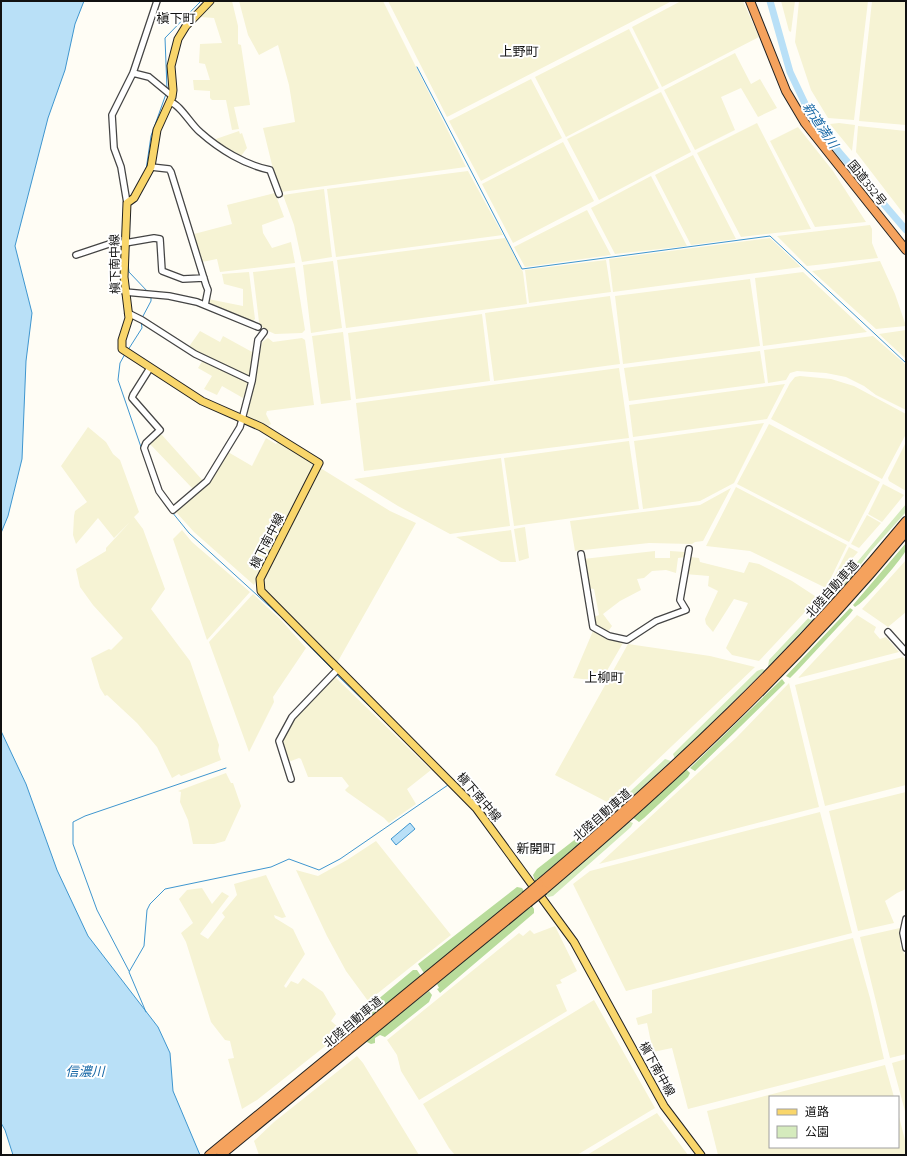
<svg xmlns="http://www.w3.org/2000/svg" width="907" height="1156" font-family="'Times New Roman','Noto Sans JP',serif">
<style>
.farmland{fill:#f6f3d4}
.green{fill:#d5ebbd}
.forest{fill:#b9dc9c}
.water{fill:#b9e0f7;stroke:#3f96cf}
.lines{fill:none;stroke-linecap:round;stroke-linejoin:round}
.stream{stroke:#3f96cf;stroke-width:1}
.river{stroke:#b9e0f7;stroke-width:7}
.minor-casing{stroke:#444;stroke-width:8}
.major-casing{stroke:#222;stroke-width:9}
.highway-casing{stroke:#222;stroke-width:10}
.minor{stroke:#fff;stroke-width:5.5}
.major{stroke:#f9d66b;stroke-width:7}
.highway{stroke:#f5a25d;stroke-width:8}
.highway-bridge-casing{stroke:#222;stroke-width:10;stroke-linecap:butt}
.highway-bridge{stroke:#f5a25d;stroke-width:8}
.labels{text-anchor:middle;stroke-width:4;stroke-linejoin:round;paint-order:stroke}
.street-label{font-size:12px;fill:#111;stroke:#fff}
.neighbourhood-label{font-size:13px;fill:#111;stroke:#fff}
.water-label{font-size:13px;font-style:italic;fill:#1768a6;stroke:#fff}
</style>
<rect width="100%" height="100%" fill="#fffdf5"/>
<path class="farmland" d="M213,1H232L238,26V44L241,45L250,105L234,107L239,129L232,130L226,100H212L210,98V91L194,90L193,80H210L205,64L199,63L200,44L222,43L214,18L200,17Z
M239,1H383L466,167L281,192L274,173L263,128L295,122L289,85L278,45L259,55L248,35Z
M388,1H672L447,117Z
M681,1H743L759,37L662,87L632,27Z
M781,1H795L791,32L789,31Z
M799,1H868L854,120L828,118L811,90L795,42Z
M872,1H906V125L859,121Z
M629,29L659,88L566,137L535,77Z
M735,53L751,84L760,79L777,108L758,117L741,88L721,97L735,130L695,150L664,90Z
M531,79L562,138L481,181L449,121Z
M661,92L691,152L599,200L567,139Z
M757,123L811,229L741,237L697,153Z
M839,123L855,125L852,151L830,124Z
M858,126L906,131V217L856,152Z
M798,127L833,171L866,222L815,227L770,141Z
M239,131L240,134L242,133L247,148L241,156L213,140Z
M563,142L594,201L513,243L482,184Z
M693,155L736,239L691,245L655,175Z
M468,171L503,235L336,257L327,189Z
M651,176L687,246L615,254L591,208Z
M324,189L332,257L302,262L294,225L283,195Z
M275,193L284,217L262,225L263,233L272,248L291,242L295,263L220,272L217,259L202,262L194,234L232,224L227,205Z
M587,210L611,255L525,267L514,247Z
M870,225L872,229V243L878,258L807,266L777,236Z
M505,238L523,272L527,304L346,328L337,260Z
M770,238L801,267L613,292L609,259Z
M606,260L611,292L529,303L525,270Z
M333,261L342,328L311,333L303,265Z
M880,261L895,294L906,326L876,329L812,271Z
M295,267L305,330L302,333L275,334L264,329L259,322L253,272Z
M249,272L255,319L253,321L209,304L208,299L243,306V289L224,284L222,274Z
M803,272L867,332L763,346L755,278Z
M750,279L760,346L623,364L615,296Z
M610,296L620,364L494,381L485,313Z
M482,314L490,381L356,399L348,333Z
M906,330V359L879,334Z
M200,331L220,342L223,336L254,353L250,379L243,398L222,386L217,395L204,389L212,376L198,368L205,357L188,348Z
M343,332L351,400L321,404L312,336Z
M873,336L906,365V410L876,395L864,386L846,377L826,373L797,371L790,373L786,380L768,383L764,350Z
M268,338L273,342L302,338L305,340L314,405L267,411L266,414L271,424L267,427L249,419L247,413L262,342Z
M760,351L765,383L629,401L624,368Z
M619,368L629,438L364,471L356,403Z
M800,376L831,379L854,386L906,414V434L882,479L771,419L790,383L795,377Z
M785,384L767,419L633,437L629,405Z
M764,423L734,483L700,501L643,509L634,441Z
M769,424L880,482L849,542L737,484Z
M88,427L106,442L113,454L120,460L139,512L134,517L143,529L165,589L151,609L190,661L219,745L218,751L221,760L181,776L179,774L172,778L157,747L137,723L107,695L105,696L100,688L91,658L109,649L111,650L123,638L93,605L80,587L76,569L106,551V548L130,522L114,538L98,518L76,544L73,535L74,516L75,511L87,502L61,466Z
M158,434L162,435L204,482L193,489L149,443Z
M266,438L276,444L279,440L313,462L314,467L254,585L194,532L176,512V509L211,481L228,452L252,466Z
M629,441L639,509L514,526L504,458Z
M906,442V491L889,481L888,478Z
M501,458L510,526L450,534L398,506L354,479Z
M319,469H322L390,511L416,523L337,663L289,613L267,593L263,585L265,578Z
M883,484L904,495L882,522L868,514Z
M736,487L847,545L826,588L750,551L706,546Z
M731,488L703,541L695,542L692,544L649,543L575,551L570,521L700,505Z
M867,515L881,523L859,548L851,544Z
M525,527L529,558L519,561L514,529Z
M182,530L192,542L250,592L207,640L173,539Z
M511,530L516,562H501L456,537Z
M849,547L858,552L835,578L834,577Z
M655,551V558H670V551L685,552V557L678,558L676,573L666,570L652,571L644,578L637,579L641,590L620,601L603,614L612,626L607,633L594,626L592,618L599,615L594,589L588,588L583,559Z
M690,557L699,558L700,562L744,573L749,562L759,564L792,581L818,598L759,661L732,655L726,648L748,603L734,599L713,632L706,624L705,619L718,591L708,586L709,576L685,574Z
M906,560V612L888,627L862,609Z
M253,594L281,620L306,648L273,697L274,702L249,752L209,642Z
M857,615L876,627L874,632L880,639L886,637L899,652L798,678Z
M593,631L604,637L623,643L601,681L573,678Z
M628,644L710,656L755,667L611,804L555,775Z
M903,657L906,661V785L825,806L795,685Z
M334,676L431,770L407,789L416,804L389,823L384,818L347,792L345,790L349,786L342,777H308L301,759L299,758L291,761L288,759L283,745L284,739L295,718Z
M789,683L819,807L599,864L736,738Z
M226,773L231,783H233L241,806L225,841L214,844H193L188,820L180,802L181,792L178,791Z
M906,792V889L897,893L885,901L894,923L858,931L829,811Z
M820,812L852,933L626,991L573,884L590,871Z
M376,841L451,935L368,1001L346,971L327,936L296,870L318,876L347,860Z
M266,875L286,917L282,918L274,915L275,918L293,929L305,954L284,986L286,988L291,981L298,984L303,978L323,992L336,1014L331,1021L338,1027L329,1034L333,1040L257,1100L242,1109L228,1059L234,1058L230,1041L225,1040L211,1022L186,942L181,933L193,923L179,899L187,890L202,888L212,904L222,892L229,896L200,934L208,939L225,917L222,913L237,895L234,884Z
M555,926L577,971L560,980L562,983L556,985L567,1011L419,1100L401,1071L397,1055L387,1040L519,933L523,936L530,930L534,934Z
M900,928V945L906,957V1054L890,1058L860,937Z
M853,938L870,998L884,1059L688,1109L672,1048L653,1052L647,1023L638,1025L636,1018L652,1013V990Z
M594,1000L655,1108L577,1155H455L449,1148L423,1104Z
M357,1056L363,1063L419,1155H259L254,1141L274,1122Z
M906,1059V1115L892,1063Z
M885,1065L894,1097H770V1147H898V1113L906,1144V1155H718L707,1111Z
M657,1113L688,1155H587L628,1130Z"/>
<path class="green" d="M906,504V512L871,551L838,594L835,590L837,586Z
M829,596L833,598L768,667L769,660Z
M762,669L765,670L675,759L673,754L684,743L757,671Z
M665,759L671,761L618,810L614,809V807Z
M628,821L633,823L631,827L553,896L548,897L544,893Z"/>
<path class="forest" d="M906,543C906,546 906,549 905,552C899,562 864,603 855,607L853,605Z
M850,608L853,610L850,614L797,671L790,678L786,676Z
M782,679L785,683L695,771L690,768Z
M686,769L690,773L688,777L644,818L639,822L632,817Z
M609,813L614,815L535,881L533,875L537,869Z
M517,887L522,888L524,891L424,973L418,964Z
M531,904L534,909V913L440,993L437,989L439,988L437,984Z
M413,970H417L421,976L372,1016L368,1009L370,1006Z
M429,991L432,995L429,1002L385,1037L380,1035L375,1038V1043L371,1044L365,1041Z"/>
<path class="water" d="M1,1H84L75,24L65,70L48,118L15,246L32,313L26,361L22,459L8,516L1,533Z
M1,731L26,784L57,870L88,936L158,1027L170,1053L173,1091L200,1155H13L5,1130L1,1123Z
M410,823L415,829L396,845L391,839Z"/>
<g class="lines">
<path class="stream" d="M417,67L522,269L770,236L906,363
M167,89L165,38L201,1
M146,170L151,136L166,94
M129,231V222
M128,264L129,272L148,292
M142,318L151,301V296
M128,350L142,328L141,321
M125,354L120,363L118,380L155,488
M158,495L165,503
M172,512L189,533L280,616L334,671
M337,675L399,735
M129,971L97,910L73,844V822L85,816L226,768
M146,1012L129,972L144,946L147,910L150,904L165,889L271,867L289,859L319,870L340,859L448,785"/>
<path class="river" d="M770,1L790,72L809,112L839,152L906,230"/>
<defs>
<path id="minor" d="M133,73L149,77L172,96
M170,102C180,104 191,125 200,132C219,149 245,165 270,170L279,194
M151,167L169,169L171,172L206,285L208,290L205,305
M127,203L121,167L114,148L112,115L133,73L157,1
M76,255L112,243H125L154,238L160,239L162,271L183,279L204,278
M125,292L169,296L197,302L258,327
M128,313L142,320L195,354L252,381
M150,368L133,395L132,398L160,430L146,443L144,448L159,491L173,510L207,481L240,427L252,381L258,340L264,332
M581,554L593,627L609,636L627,640L656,621L686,610L680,600L689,549
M888,632L906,652
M291,779L279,741L292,717L338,669
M906,919L903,933L906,948"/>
<path id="major" d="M210,1L186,26L178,39L171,66L173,90L172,97L157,130L151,167L134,198L127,203L124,277L129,318L122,340V349L202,401L261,427L319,463L260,579L261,591L476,808L574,942L664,1106L701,1155"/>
<path id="highway" d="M750,1L786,91L805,123L906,250
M539,884C671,773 796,655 906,521
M544,890C673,780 797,664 906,532
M209,1155L525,896
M221,1155L528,903"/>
</defs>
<use href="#minor" class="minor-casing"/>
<use href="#major" class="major-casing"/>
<use href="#highway" class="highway-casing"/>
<use href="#minor" class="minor"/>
<use href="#major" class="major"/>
<use href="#highway" class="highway"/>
<defs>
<path id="highway-bridge" d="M525,896L539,884
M528,903L544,890"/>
</defs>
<use href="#highway-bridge" class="highway-bridge-casing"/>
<use href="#highway-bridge" class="highway-bridge"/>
</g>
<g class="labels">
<g class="street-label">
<text transform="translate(867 183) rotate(51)" y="4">国道352号</text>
<text transform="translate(115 264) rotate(-91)" y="4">槇下南中線</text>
<text transform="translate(267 541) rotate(-63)" y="4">槇下南中線</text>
<text transform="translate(832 589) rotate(-48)" y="4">北陸自動車道</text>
<text transform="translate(479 797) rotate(49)" y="4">槇下南中線</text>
<text transform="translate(602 815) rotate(-41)" y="4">北陸自動車道</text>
<text transform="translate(353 1022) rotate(-40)" y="4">北陸自動車道</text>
<text transform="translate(657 1069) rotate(61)" y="4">槇下南中線</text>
</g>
<g class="neighbourhood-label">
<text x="176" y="23">槇下町</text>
<text x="519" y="56">上野町</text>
<text x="604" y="682">上柳町</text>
<text x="536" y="853">新開町</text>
</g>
<g class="water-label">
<text transform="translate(821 125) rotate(56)" y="5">新道満川</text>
<text x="85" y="1076">信濃川</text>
</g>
</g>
<rect width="907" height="1156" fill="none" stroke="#111111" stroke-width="4"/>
<rect x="769" y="1096" width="130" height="52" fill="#ffffff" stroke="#a0a0a0"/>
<rect x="777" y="1109" width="20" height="6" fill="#f9d66b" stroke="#a0a0a0"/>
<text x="805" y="1116" font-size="12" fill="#111111">道路</text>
<rect x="777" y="1126" width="20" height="12" fill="#d5ebbd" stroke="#a0a0a0"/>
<text x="805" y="1136" font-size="12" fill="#111111">公園</text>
</svg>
